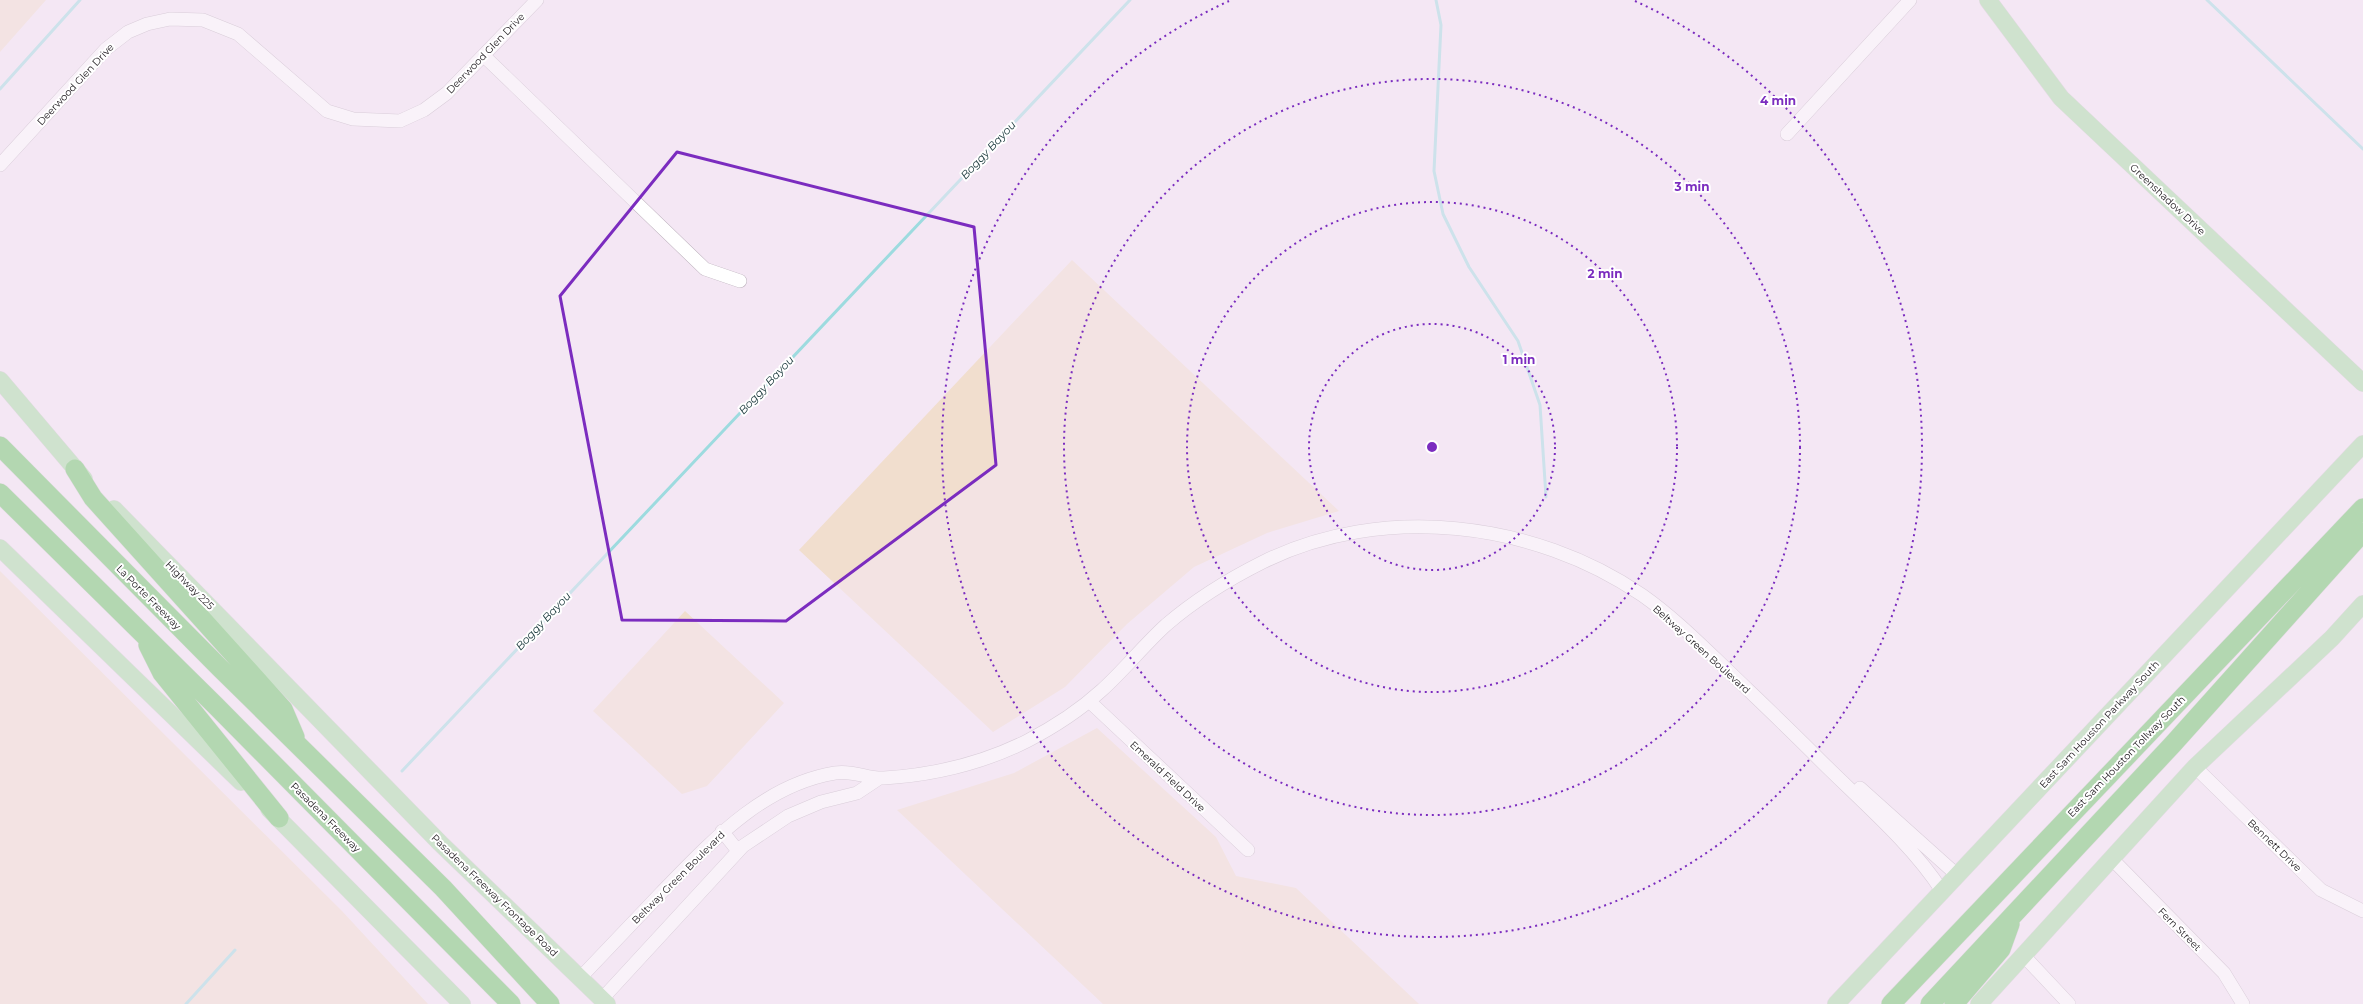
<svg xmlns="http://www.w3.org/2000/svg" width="2363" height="1004" font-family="Montserrat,sans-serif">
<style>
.industrial{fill:#f1dece}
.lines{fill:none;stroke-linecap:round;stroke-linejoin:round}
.stream{stroke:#9ddbdf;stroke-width:3}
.minor-casing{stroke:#bbafbb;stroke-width:14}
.major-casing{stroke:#ceccce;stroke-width:18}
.highway-casing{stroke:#ceccce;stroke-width:20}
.minor{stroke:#fff;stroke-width:13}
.major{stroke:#a2dc9f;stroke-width:17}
.highway{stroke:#64c45f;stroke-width:19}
.marked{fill:none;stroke:#7b2cbf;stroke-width:3;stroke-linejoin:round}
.ring{fill:none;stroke:#7b2cbf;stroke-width:2;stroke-dasharray:2 4}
.labels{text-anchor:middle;stroke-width:4;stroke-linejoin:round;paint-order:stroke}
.street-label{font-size:10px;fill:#1e191e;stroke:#fff}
.water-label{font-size:11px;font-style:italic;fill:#163538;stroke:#fff}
.centre{fill:#7b2cbf;stroke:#fff;stroke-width:2}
.ring-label{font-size:12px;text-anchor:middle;font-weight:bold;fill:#7b2cbf;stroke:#fff;stroke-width:4;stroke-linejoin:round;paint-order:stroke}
</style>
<rect width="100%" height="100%" fill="#f4e7f4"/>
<path class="industrial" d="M0,0H46L0,52Z
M1072,260L1339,511L1267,533L1194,567L1127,624L1065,687L993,732L799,550Z
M0,571L342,911L428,1004H0Z
M685,611L784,703L707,786L682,794L593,711Z
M1097,728L1216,837L1236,876L1296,888L1419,1004H1103L897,810L1014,773Z"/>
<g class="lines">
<path class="stream" d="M1436,0L1441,25L1434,171L1443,214L1469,267L1518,341L1540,405L1546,497
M2207,0L2363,149
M0,89L80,0
M402,771L1130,0
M186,1004L235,950"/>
<defs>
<path id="minor" d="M484,56L705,269L740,281
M1787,134L1910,0
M0,165L106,49L128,32L147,24L170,19L203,20L238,34L327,111L353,119L400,121L424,110L447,93L537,0
M1089,701L1248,850
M2195,767L2321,890L2363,911
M1860,788L1957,875
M722,831L738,851
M2111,858L2224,973L2243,1004
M2024,956L2069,1004
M581,977C608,949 634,921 661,893C710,843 762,785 835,773C854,770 867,779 884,778C933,775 983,763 1027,741C1054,727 1080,710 1102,690C1125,669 1144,645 1166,625C1195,600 1229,579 1263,562C1382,503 1534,521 1642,595C1669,614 1693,637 1717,660C1749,691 1781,721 1812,752C1854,795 1910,841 1942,891
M602,999L743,846L788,816L821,802L857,793L878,779"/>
<path id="major" d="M1988,0L2061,98L2363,383
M0,380L84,479
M114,509L440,843L607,1004
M0,548L241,782
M269,809L462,1004
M1836,1004L2363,444
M1979,1004L2195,767L2332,638L2363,604"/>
<path id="highway" d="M0,446L220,668L443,888L550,1004
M75,469L93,498L283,709L295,737
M0,493L215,705L511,1004
M148,645L162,673L279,818
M1891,1004L2363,508
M1930,1004L2173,744L2363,532
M1954,1004L2001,949L2010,924"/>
</defs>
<use href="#minor" class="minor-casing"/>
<use href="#major" class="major-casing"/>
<use href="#highway" class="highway-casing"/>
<use href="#minor" class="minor"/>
<use href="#major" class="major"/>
<use href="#highway" class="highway"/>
</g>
<path d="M0 0H2363V1004H0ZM677,152L974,227L996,465L786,621L622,620L560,296Z" fill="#f4e7f4" fill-opacity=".55" fill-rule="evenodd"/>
<path class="marked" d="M677,152L974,227L996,465L786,621L622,620L560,296Z"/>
<g class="ring">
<circle cx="1432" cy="447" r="123"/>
<circle cx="1432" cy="447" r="245"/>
<circle cx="1432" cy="447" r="368"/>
<path d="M1635 1A490 490 0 1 1 1229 1"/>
</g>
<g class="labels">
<g class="street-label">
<text transform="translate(485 53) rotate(-46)" y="4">Deerwood Glen Drive</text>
<text transform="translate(75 84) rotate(-47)" y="4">Deerwood Glen Drive</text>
<text transform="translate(2168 199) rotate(43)" y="4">Greenshadow Drive</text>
<text transform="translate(190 585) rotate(45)" y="4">Highway 225</text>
<text transform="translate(149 597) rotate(45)" y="4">La Porte Freeway</text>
<text transform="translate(1702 649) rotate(42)" y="4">Beltway Green Boulevard</text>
<text transform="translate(2099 724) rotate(-47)" y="4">East Sam Houston Parkway South</text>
<text transform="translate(2126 756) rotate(-46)" y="4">East Sam Houston Tollway South</text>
<text transform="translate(1168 776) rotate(43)" y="4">Emerald Field Drive</text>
<text transform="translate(326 817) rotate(45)" y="4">Pasadena Freeway</text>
<text transform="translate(2275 845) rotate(44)" y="4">Bennett Drive</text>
<text transform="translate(678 877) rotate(-45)" y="4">Beltway Green Boulevard</text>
<text transform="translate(495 895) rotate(44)" y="4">Pasadena Freeway Frontage Road</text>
<text transform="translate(2180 929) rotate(45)" y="4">Fern Street</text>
</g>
<g class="water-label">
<text transform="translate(988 150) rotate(-47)" y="4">Boggy Bayou</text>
<text transform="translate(766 385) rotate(-47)" y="4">Boggy Bayou</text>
<text transform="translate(543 621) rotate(-47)" y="4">Boggy Bayou</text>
</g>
</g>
<circle cx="1432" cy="447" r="6" class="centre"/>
<g class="ring-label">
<text x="1778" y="105">4 min</text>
<text x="1692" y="191">3 min</text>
<text x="1605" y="278">2 min</text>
<text x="1519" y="364">1 min</text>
</g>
</svg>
